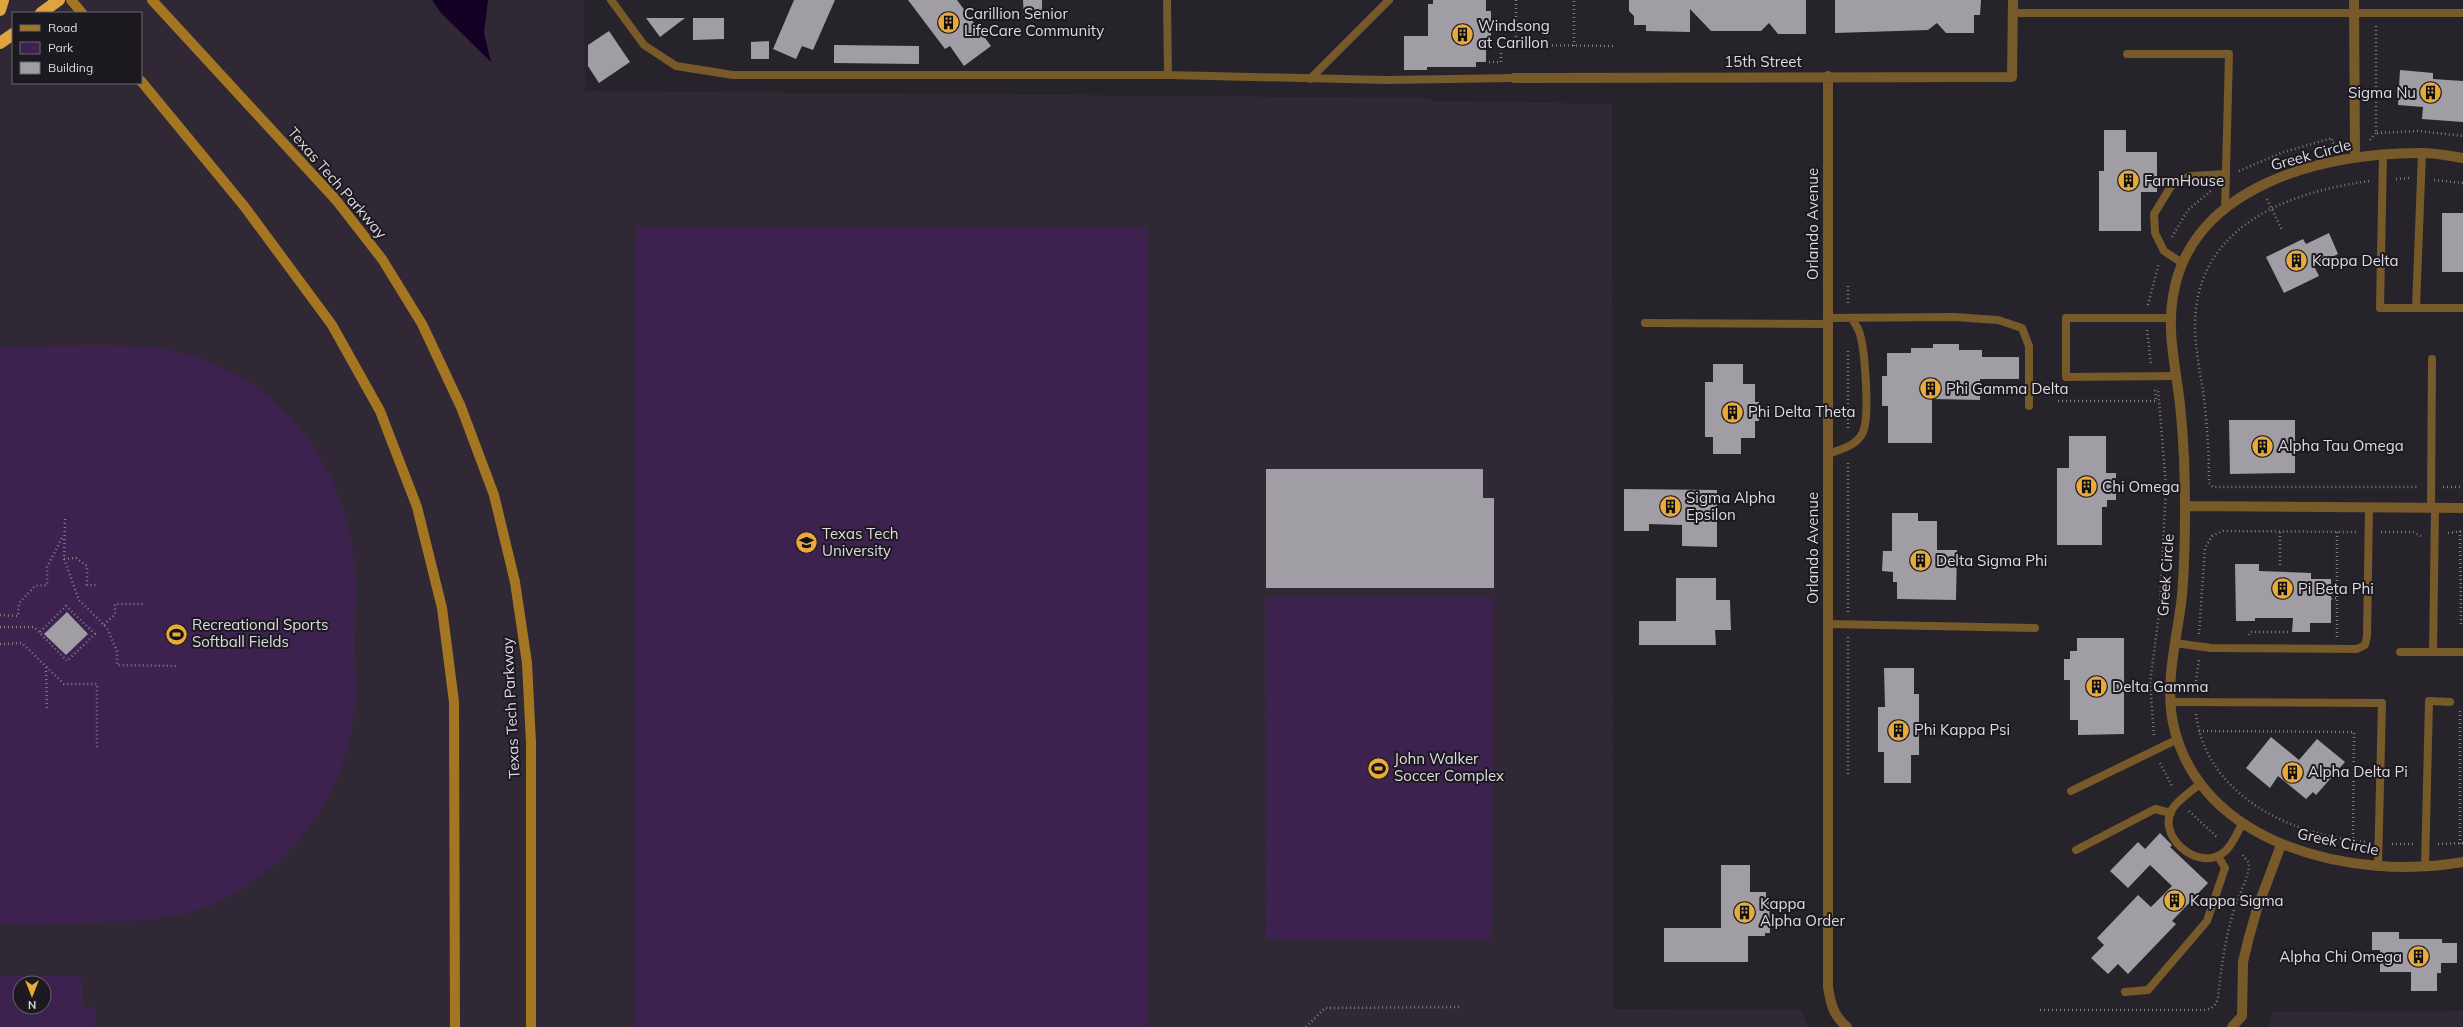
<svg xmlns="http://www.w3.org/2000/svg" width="2463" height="1027" font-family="Mulish,sans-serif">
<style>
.built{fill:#302935;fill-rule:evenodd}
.green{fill:#3d2250;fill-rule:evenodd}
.water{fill:#150025}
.building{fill:#a19da5}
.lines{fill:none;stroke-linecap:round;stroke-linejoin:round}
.path{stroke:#7e7c81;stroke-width:2.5;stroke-dasharray:1 3;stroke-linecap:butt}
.lane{stroke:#77592a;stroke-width:8}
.street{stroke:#77592a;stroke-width:10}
.secondary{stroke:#a57621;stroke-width:10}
.highway{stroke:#dfa440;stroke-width:12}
.labels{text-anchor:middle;stroke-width:4;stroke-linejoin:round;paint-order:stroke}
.poi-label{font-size:15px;fill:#dedce0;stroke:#1d1920;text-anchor:start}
.street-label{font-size:15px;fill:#dedce0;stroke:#1d1920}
</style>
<rect width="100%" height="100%" fill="#26232a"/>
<path class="built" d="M0,0H584L585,91L1430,98L1433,101L1612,104L1613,1009L1801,1010L1808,1027H0ZM13,13H141V83H13ZM20,983H44V1007H20Z
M2463,1011V1027H2269L2272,1012Z"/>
<path class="green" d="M636,227H1147V1027H634Z
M100,345C124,346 149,346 174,351C276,373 344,460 354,562C357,588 354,615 354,641C354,669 357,698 352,726C339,805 285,873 211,905C175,920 137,921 99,922C66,924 33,926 0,923V347Z
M1265,598H1494L1492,939H1266Z
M0,976H27L31,980L36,976H77L82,980V1007H95V1027H0ZM20,983H44V1007H20Z"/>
<path class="water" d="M432,0H488L484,33L491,62L441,13Z"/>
<path class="building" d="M794,0H835L813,50L802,46L796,59L773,49Z
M908,0H957L991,46L964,66L950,46L945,49Z
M1023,0H1042V17H1024Z
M1433,0H1486V11H1491V39H1486V62H1476V67H1427V70H1404V36H1428V4H1433Z
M1629,0H1806V34H1778L1769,23L1761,31H1711L1690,9V32L1646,31V25H1634V16L1629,11Z
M1835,0H1981L1980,15H1974V33H1946L1937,23L1928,30L1835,33Z
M646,18H685L660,37Z
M693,18H724V39L693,40Z
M609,31L630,62L599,83L588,66V45Z
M769,41V59H751V42Z
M834,45L919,46V64L834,63Z
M2400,70L2433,73V79L2463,81V122L2422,119L2423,107L2398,105Z
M2104,130H2126V152H2157V192H2141V231H2099V171H2104Z
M2442,213H2463V272H2442Z
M2329,233L2338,254L2314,266L2319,276L2284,293L2266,257L2303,239L2306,244Z
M1933,344H1959V350H1982V357H2019V379H1980V400L1932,399V443H1888V406H1882V376H1887V353H1911V348H1933Z
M1713,364H1743V384H1755V402H1759V421H1755V438H1741V454H1713V437H1705V382H1713Z
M2229,420H2295V473L2230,474Z
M2069,436H2106V473H2116V500H2107V507H2102V545H2057V468H2069Z
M1266,469H1483V498H1494V588H1266Z
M1624,489L1717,490V547L1682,546V525L1649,524V531H1624Z
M1892,513H1918V521H1937V550H1957L1956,600L1897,599V582H1893V572L1882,571L1883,551H1892Z
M2235,564H2259V571L2311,573V579H2331V623H2310V632H2292L2293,618H2255V621H2236Z
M1676,578H1716V600H1730L1731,630H1715L1716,645H1639V621H1676Z
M67,612L88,634L66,655L44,634Z
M2077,638H2124V734L2078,735V720H2070V680H2064V659H2070V651H2077Z
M1884,668H1914V694H1919V755H1911V783H1884V752H1878V707H1885Z
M2271,737L2299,760L2317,739L2345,762L2316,795L2313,792L2306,799L2278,776L2270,788L2246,768Z
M2160,833L2172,845L2170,847L2208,883L2172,921L2176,924L2128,974L2118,964L2108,974L2091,958L2104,945L2097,938L2138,895L2151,907L2172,886L2150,865L2128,888L2110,871L2138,842L2145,849Z
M1721,865H1750V892H1766V898L1769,897L1770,933H1765V936H1748V962H1664V928H1721Z
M2372,932H2399V939H2442V943H2457V963H2441V973H2437V991H2411V972H2380V950H2372Z"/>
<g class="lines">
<path class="path" d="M2376,26V133L2418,131L2463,136
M1516,45L1614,46
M1574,46V0
M1489,62H1501V45H1516V0
M2370,140L2376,133
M2239,171L2281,153L2332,138V142L2340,147
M2396,179L2409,178
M2434,180L2463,183
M2369,181C2283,193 2192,229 2195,331C2196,351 2200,372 2203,391C2207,421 2209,452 2209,483L2213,487H2418
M2267,199L2282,230
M2172,237L2188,210L2212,190
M1848,286V306
M2148,305L2159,263
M2147,330L2151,364
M1848,351V430
M2058,401H2156L2155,389
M2443,487H2463
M65,519L64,559L79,600L107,628L117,651V665L176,666
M2460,531L2461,624H2463
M2280,532V567
M2381,532H2413L2421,536
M2448,533L2463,531
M64,559L76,558L87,566V585H98
M2331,599L2337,598
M1848,612V461
M0,615L18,616L19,603L35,586L47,585V567L63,536
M104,625L115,614V604H143
M0,627H34L67,661L95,634L66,606L39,633
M2199,634L2205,548L2212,536L2223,531L2356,532
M2249,635L2250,632H2290
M1848,637V775
M2337,637V532
M0,644L22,643L64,684H97V750
M46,667L47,709
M2195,689L2199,659
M2460,711V844
M2196,714C2206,796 2292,836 2367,842
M2199,731L2354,732L2353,841
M2154,735L2150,683L2160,606L2166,487L2158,388
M2160,763L2173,788
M2189,811L2218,838
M2392,844H2413
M2438,844L2463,843
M2040,1010H2199C2209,1010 2215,1008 2218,998C2221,968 2225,939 2234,910C2238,895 2249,879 2249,863L2241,853
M1306,1027L1325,1008L1462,1007"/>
<path class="lane" d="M611,0L644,45L676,66L733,75H1168L1386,80L1514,78
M1167,0L1168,75
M2013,13H2463
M2127,54H2229L2225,209
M1310,79L1389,0
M2383,155L2380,308H2463
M2182,263L2164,251L2155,233L2154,214L2173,183L2191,176L2226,174
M2416,308L2422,153
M1828,318L1954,317L1998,320L2022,328L2029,346V406
M2171,318H2066V377L2176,376
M1645,323L1828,324
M1828,454C1841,449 1857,446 1863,432C1870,416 1865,348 1859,331C1857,327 1854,322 1852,318
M2431,508L2432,359
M1828,624L2035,628
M2175,643L2211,648L2357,649L2365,645L2367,636L2369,508
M2400,652H2463
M2433,652L2435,508
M2171,702L2382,703L2378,867
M2201,783C2192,791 2180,798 2173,808C2155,835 2197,872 2223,853C2232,847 2237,832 2243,823
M2071,791L2178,739
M2076,850L2155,809L2171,813
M2425,867L2429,701L2450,702
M2125,992L2148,990L2207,921L2225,868L2218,856"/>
<path class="street" d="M2354,0L2355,157
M1828,76V987C1831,1005 1833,1015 1847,1027
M1514,78L2012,77L2013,0
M2463,158C2450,156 2436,153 2423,153C2327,152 2191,184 2173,296C2166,336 2178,376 2181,415C2184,445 2185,476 2185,507C2185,539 2185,572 2181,604C2176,642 2165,684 2173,723C2199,847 2356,881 2463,862
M2185,506L2463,508
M2232,1027L2242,1016L2243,962L2249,937L2257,909L2281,845"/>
<path class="secondary" d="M71,0L82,13
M152,0L336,200L382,259L422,324L461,407L494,495L515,582L527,663L531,743V1027
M141,81L244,206L332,325L380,411L417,507L442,608L454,702L455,1027"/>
<path class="highway" d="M0,10L3,0
M41,13L59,0
M0,43L13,34"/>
</g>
<defs>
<symbol id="building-disc" viewBox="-11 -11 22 22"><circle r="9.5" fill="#eaaa39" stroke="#1d1920"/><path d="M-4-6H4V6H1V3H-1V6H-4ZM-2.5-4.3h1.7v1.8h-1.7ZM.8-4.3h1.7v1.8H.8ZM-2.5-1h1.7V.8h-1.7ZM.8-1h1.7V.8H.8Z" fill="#111"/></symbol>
<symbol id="university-disc" viewBox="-11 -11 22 22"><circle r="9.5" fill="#eaaa39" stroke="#1d1920"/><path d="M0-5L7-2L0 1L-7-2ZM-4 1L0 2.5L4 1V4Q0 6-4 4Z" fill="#111"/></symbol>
<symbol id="stadium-disc" viewBox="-11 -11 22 22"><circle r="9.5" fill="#eaaa39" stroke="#1d1920"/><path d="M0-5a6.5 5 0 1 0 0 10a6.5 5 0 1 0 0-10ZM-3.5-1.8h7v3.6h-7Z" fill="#111"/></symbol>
</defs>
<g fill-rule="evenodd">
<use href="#building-disc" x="936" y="10" width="25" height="25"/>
<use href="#building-disc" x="1450" y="22" width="25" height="25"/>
<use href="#building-disc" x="2418" y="80" width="25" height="25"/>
<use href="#building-disc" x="2116" y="168" width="25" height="25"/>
<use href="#building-disc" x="2284" y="248" width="25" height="25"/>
<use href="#building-disc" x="1918" y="376" width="25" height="25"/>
<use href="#building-disc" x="1720" y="400" width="25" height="25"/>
<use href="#building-disc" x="2250" y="434" width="25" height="25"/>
<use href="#building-disc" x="2074" y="474" width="25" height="25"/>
<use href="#building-disc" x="1658" y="494" width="25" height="25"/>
<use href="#university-disc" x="794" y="530" width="25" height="25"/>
<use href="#building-disc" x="1908" y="548" width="25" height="25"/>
<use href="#building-disc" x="2270" y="576" width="25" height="25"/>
<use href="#stadium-disc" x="164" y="622" width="25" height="25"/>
<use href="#building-disc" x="2084" y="674" width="25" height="25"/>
<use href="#building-disc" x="1886" y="718" width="25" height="25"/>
<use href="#stadium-disc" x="1366" y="756" width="25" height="25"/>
<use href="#building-disc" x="2280" y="760" width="25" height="25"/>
<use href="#building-disc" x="2162" y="888" width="25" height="25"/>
<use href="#building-disc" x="1732" y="900" width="25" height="25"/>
<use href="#building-disc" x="2406" y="944" width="25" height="25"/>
</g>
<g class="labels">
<g class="poi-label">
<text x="964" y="19">Carillion Senior<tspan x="964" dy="17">LifeCare Community</tspan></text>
<text x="1478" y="31">Windsong<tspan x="1478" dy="17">at Carillon</tspan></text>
<text x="2416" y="98" text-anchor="end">Sigma Nu</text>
<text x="2144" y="186">FarmHouse</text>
<text x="2312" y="266">Kappa Delta</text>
<text x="1946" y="394">Phi Gamma Delta</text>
<text x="1748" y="417">Phi Delta Theta</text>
<text x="2278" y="451">Alpha Tau Omega</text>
<text x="2102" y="492">Chi Omega</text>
<text x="1686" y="503">Sigma Alpha<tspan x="1686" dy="17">Epsilon</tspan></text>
<text x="822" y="539">Texas Tech<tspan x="822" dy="17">University</tspan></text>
<text x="1936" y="566">Delta Sigma Phi</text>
<text x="2298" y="594">Pi Beta Phi</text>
<text x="192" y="630">Recreational Sports<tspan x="192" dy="17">Softball Fields</tspan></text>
<text x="2112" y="692">Delta Gamma</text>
<text x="1914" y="735">Phi Kappa Psi</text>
<text x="1394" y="764">John Walker<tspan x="1394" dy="17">Soccer Complex</tspan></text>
<text x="2308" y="777">Alpha Delta Pi</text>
<text x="2190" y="906">Kappa Sigma</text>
<text x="1760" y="909">Kappa<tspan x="1760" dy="17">Alpha Order</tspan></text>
<text x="2402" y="962" text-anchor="end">Alpha Chi Omega</text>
</g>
<g class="street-label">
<text x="1763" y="67">15th Street</text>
<text transform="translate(2311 155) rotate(-15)" y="5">Greek Circle</text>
<text transform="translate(337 183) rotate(49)" y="5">Texas Tech Parkway</text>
<text transform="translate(1813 224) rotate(-90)" y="5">Orlando Avenue</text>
<text transform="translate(1813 548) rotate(-90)" y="5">Orlando Avenue</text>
<text transform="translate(2166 575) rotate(-86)" y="5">Greek Circle</text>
<text transform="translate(511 708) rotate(-93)" y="5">Texas Tech Parkway</text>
<text transform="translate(2338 842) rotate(12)" y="5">Greek Circle</text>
</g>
</g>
<rect x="12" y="12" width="130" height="72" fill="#1d1920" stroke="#6a676d"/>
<rect x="20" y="25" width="20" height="6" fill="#a57621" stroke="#6a676d"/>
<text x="48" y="32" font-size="12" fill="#dedce0">Road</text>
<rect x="20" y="42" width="20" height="12" fill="#3d2250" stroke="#6a676d"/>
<text x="48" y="52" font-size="12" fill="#dedce0">Park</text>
<rect x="20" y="62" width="20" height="12" fill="#a19da5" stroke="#6a676d"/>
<text x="48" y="72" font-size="12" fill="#dedce0">Building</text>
<g transform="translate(32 995) rotate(180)"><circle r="19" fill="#1d1920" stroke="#6a676d"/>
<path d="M0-3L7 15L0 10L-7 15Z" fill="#eaaa39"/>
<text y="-6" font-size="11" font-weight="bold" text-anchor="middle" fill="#dedce0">N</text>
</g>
</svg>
